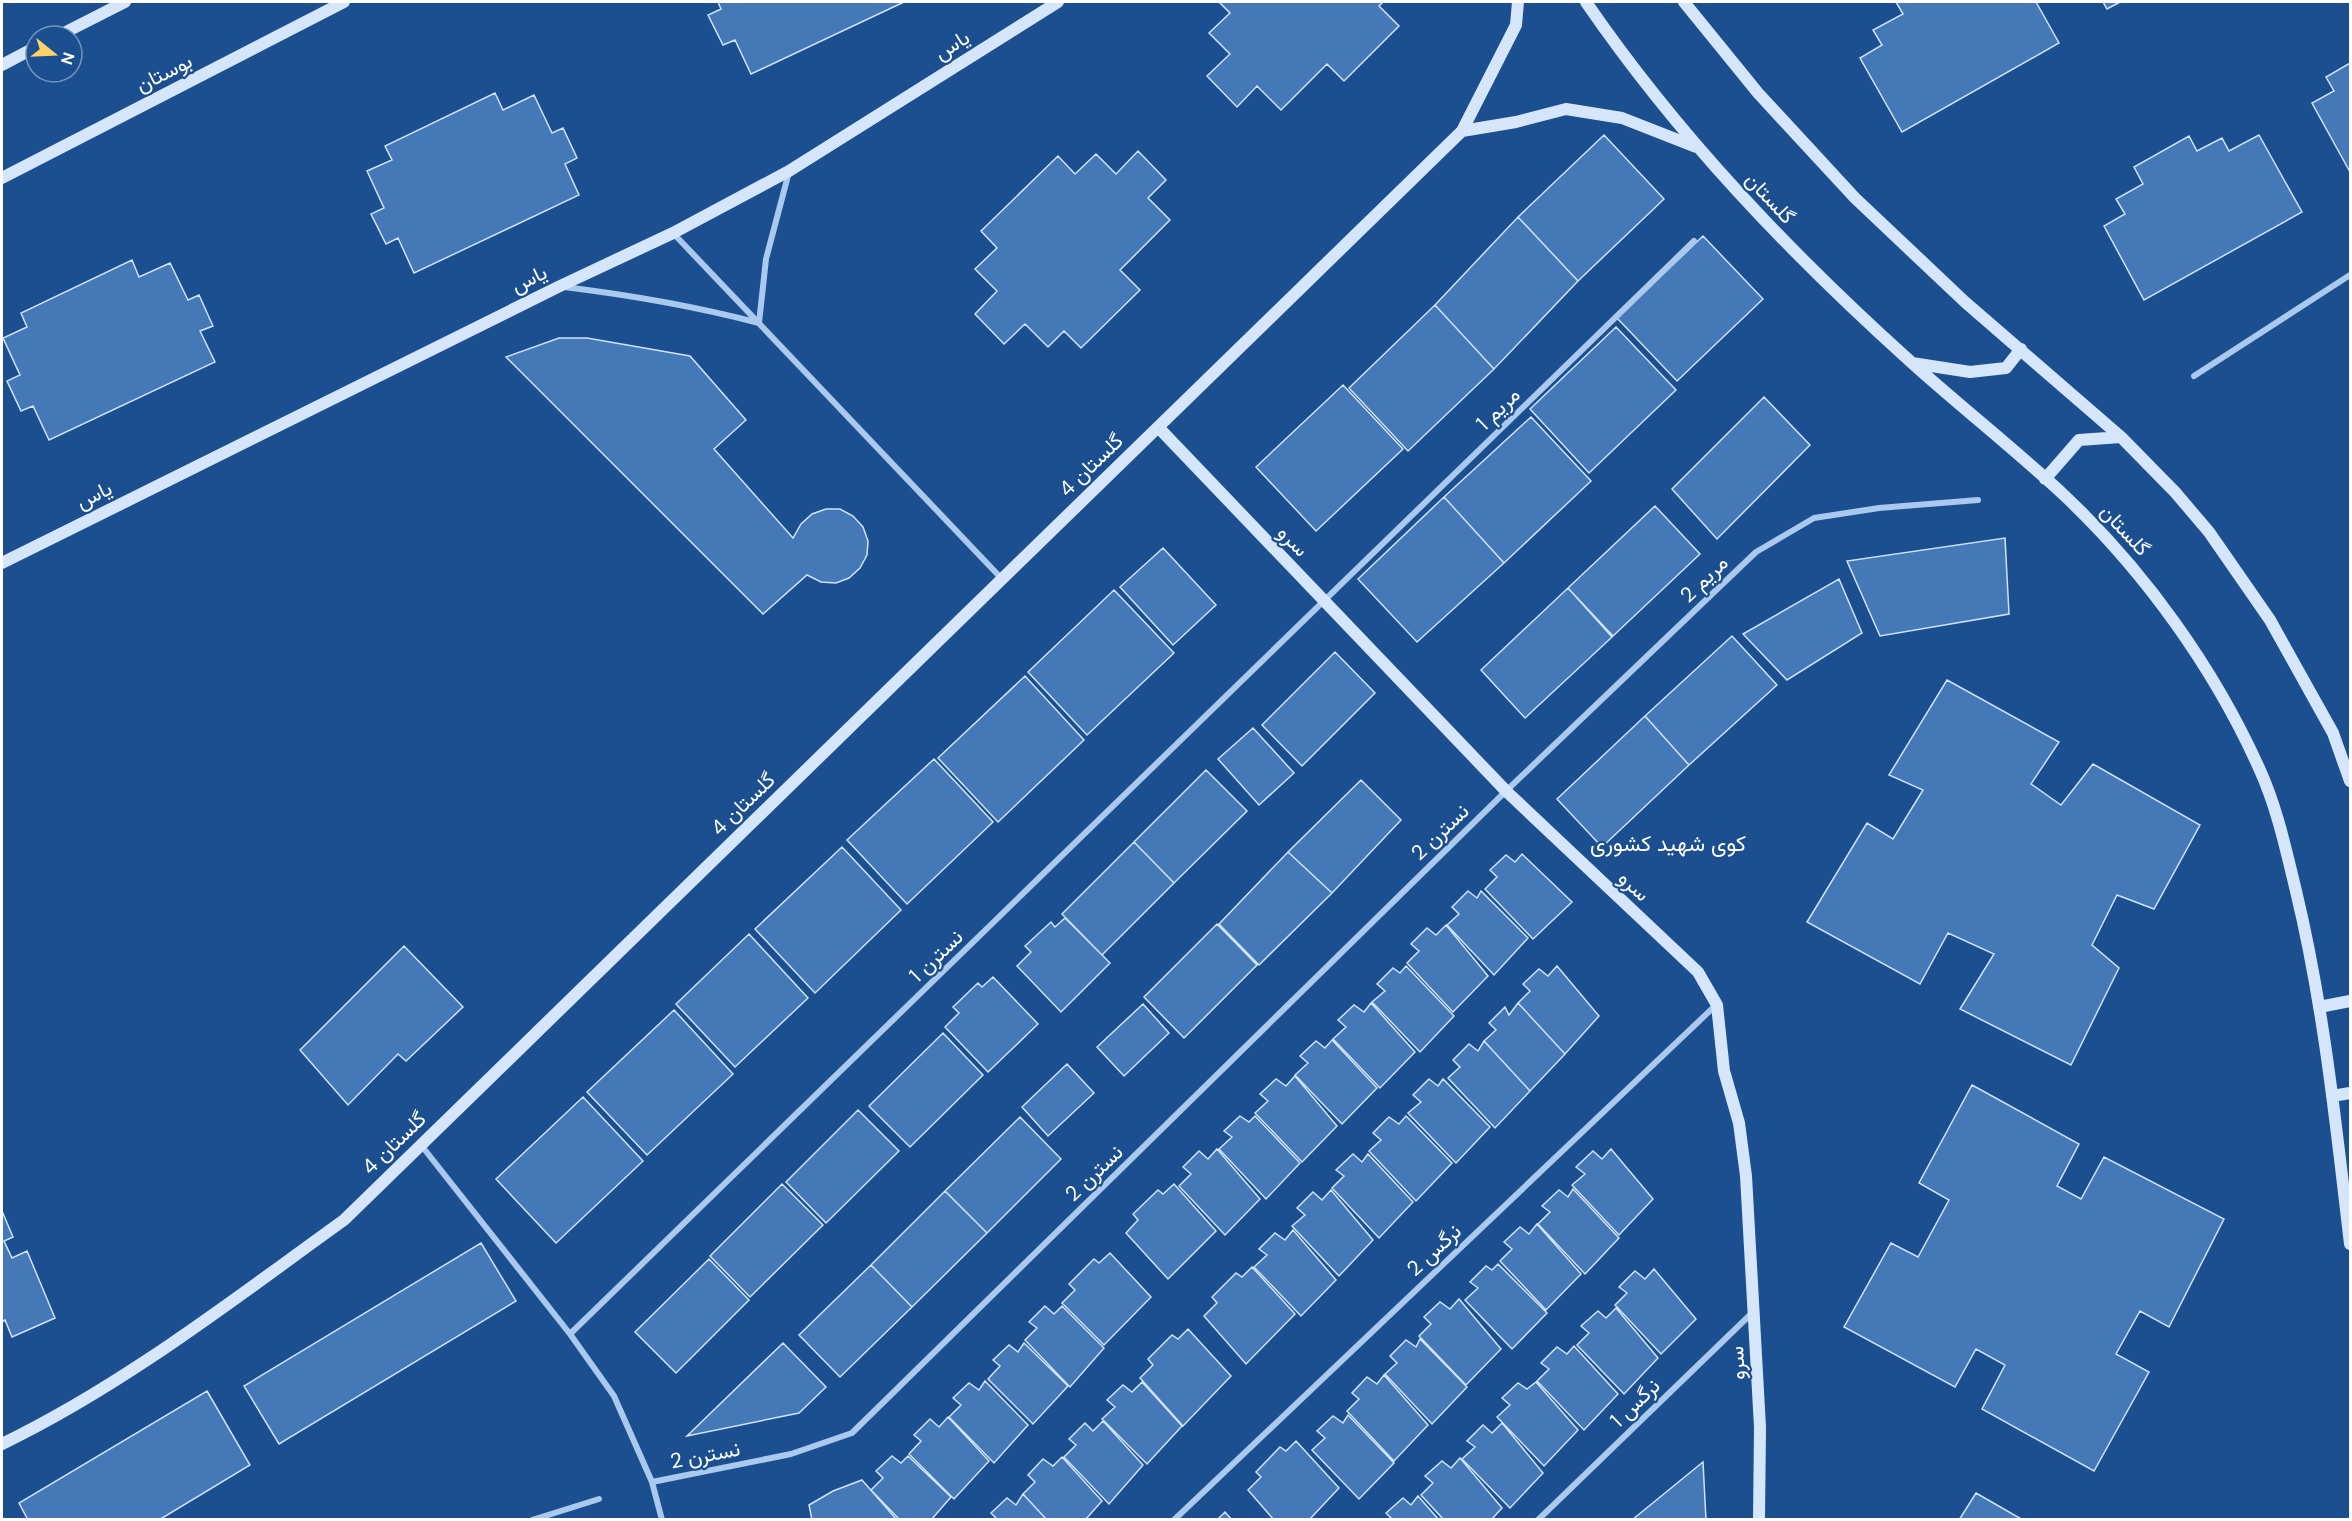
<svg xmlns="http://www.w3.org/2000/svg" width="2352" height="1521" font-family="'DM Sans',Vazirmatn,sans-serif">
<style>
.building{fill:#4478b7;stroke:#cfe3fa;stroke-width:1.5}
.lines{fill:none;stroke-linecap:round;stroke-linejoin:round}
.street{stroke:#a9c9ee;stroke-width:6}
.secondary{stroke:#d6e6fa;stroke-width:12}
.labels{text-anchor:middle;stroke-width:4.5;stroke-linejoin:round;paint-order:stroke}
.street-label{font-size:21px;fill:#fff;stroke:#1b4f8f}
.neighbourhood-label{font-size:22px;fill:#fff;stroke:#1b4f8f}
</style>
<rect width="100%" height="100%" fill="#1b4f8f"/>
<path class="building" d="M718,2H904L751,74L735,40L723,45L708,15L721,9Z
M1219,2H1383L1379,6L1399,26L1344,81L1327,64L1281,110L1257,86L1237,107L1207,76L1230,54L1209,33L1230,13Z
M1896,2H2036L2059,43L1902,132L1860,58L1882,45L1873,30L1903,14Z
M2103,2H2120L2107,9Z
M2350,63V172L2312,103L2334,91L2326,77Z
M495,93L503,110L534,95L552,133L563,128L577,158L565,164L579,195L414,273L398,238L386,244L371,214L384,208L367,171L392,160L385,146Z
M1604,135L1664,199L1578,281L1518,217Z
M2259,135L2302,212L2144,300L2104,226L2125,214L2116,199L2143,184L2134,167L2189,136L2197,151L2222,138L2229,151Z
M1138,151L1166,180L1148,198L1170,220L1120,270L1140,290L1081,348L1064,331L1048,347L1025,324L1004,344L975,314L997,291L975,269L997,248L981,231L1058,156L1075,174L1096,154L1116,174Z
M1518,217L1578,281L1494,369L1435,305Z
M1703,236L1763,299L1677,381L1617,318Z
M132,260L139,277L170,263L188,300L199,295L213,326L200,331L215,362L49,440L33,406L21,411L7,381L20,375L3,338L27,327L21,313Z
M1435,305L1494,369L1408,451L1349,388Z
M1616,327L1676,390L1589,473L1530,409Z
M559,338H587L690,356L746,420L714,449L793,538L801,524L812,514L826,509H840L853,516L863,527L868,541L867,555L860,568L849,578L836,583L821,582L807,575L763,614L506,357Z
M1343,385L1403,449L1316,531L1256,467Z
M1764,397L1810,445L1717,539L1672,489Z
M1531,417L1591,481L1504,563L1444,497Z
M1444,497L1504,563L1417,642L1358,579Z
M1655,506L1700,554L1613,636L1568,588Z
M2005,538L2009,614L1880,636L1847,561Z
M1163,548L1216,605L1173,645L1120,587Z
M1839,579L1862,633L1787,680L1743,634Z
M1568,588L1612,637L1525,718L1481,670Z
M1114,590L1174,653L1087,735L1028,672Z
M1732,636L1777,685L1689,765L1645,716Z
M1335,652L1375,693L1302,766L1262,725Z
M1025,676L1084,740L998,822L938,758Z
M1947,680L2059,742L2031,784L2061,805L2093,764L2200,825L2154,909L2117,895L2092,945L2119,968L2071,1065L1960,1009L1994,954L1948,933L1920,984L1807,922L1867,823L1893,839L1923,790L1889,775Z
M1645,716L1689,765L1602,847L1557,799Z
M1253,728L1294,773L1259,805L1218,759Z
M934,759L993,822L907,904L847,840Z
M1206,770L1247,811L1174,883L1134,842Z
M1361,780L1401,820L1332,893L1288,852Z
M1134,842L1174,883L1102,955L1062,914Z
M842,847L901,910L815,993L755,929Z
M1288,852L1332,893L1259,965L1219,924Z
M1522,854L1572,902L1533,939L1485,889L1497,877L1490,870L1506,855L1515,862Z
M1468,891L1477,898L1481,891L1528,938L1494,975L1447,925L1459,914L1452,907Z
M1065,918L1110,963L1061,1012L1017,966L1031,952L1025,946L1051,922L1055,927Z
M1217,924L1257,965L1184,1038L1144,997Z
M1446,925L1488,976L1453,1012L1407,963L1419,951L1411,944L1427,928L1436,935Z
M749,934L808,998L735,1067L676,1004Z
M404,946L463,1007L406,1061L398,1054L348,1105L300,1050Z
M1406,966L1454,1016L1420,1052L1372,1002L1385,991L1377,984L1393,968L1400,973Z
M1557,966L1599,1016L1565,1054L1518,1003L1530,991L1523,984L1539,969L1548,976Z
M993,977L1038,1024L988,1072L945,1027L959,1013L953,1007L978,983L982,987Z
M1371,1003L1415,1052L1380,1088L1333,1039L1346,1027L1338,1020L1354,1005L1364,1012Z
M1518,1003L1565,1054L1530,1091L1484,1041L1496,1030L1489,1023L1505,1007L1509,1015Z
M1143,1004L1169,1033L1124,1076L1097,1047Z
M674,1010L733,1074L647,1155L587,1092Z
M943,1033L983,1075L910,1147L869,1106Z
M1332,1040L1377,1088L1342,1124L1295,1075L1308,1063L1300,1056L1316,1041L1325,1048Z
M1484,1041L1530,1091L1495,1128L1448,1078L1460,1067L1453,1060L1469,1044L1478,1051Z
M1067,1064L1094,1093L1048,1136L1022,1107Z
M1295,1076L1337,1126L1302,1162L1255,1113L1268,1101L1260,1094L1276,1079L1286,1086Z
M1429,1079L1438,1086L1443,1079L1490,1127L1456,1163L1408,1113L1421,1102L1413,1095Z
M1972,1085L2079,1144L2057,1186L2081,1199L2104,1157L2224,1219L2169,1327L2140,1311L2116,1354L2149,1372L2094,1471L1982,1409L2005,1365L1976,1349L1955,1387L1844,1327L1891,1243L1918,1257L1949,1200L1919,1183Z
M583,1097L643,1161L556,1243L496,1179Z
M858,1110L899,1151L826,1223L786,1182Z
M1240,1116L1249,1122L1255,1116L1300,1163L1266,1199L1219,1149L1232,1137L1224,1131Z
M1406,1116L1452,1163L1416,1201L1369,1151L1381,1140L1373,1133L1389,1117L1399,1124Z
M1020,1117L1061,1159L987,1233L945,1191Z
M1217,1149L1260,1199L1225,1235L1179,1186L1191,1174L1183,1167L1199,1151L1208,1159Z
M1611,1149L1653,1199L1619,1235L1572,1185L1585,1174L1576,1167L1593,1151L1602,1159Z
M1353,1154L1362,1162L1368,1154L1413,1202L1379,1238L1332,1188L1344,1176L1336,1170Z
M782,1184L823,1225L750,1297L710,1256Z
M1174,1184L1216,1231L1168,1279L1126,1233L1138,1220L1133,1214L1158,1190L1163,1194Z
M1573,1189L1619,1238L1585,1274L1538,1224L1550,1212L1542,1206L1559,1190L1568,1197Z
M1331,1190L1373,1240L1339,1276L1292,1226L1305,1215L1297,1208L1313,1192L1322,1200Z
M945,1191L987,1233L912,1307L871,1265Z
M2,1211L13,1237L4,1241L12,1258L27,1251L55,1318L12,1337L5,1320L2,1322Z
M1537,1224L1581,1274L1546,1310L1500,1261L1512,1249L1504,1242L1520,1227L1529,1234Z
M1293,1230L1336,1280L1301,1316L1254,1267L1267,1255L1259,1249L1275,1233L1285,1240Z
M481,1243L516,1301L279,1444L244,1386Z
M1110,1253L1151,1297L1104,1345L1062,1303L1075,1290L1069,1284L1094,1259L1099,1263Z
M709,1259L749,1300L676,1373L635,1332Z
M1498,1264L1547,1313L1512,1349L1465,1300L1478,1288L1470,1282L1486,1266L1492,1270Z
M871,1265L912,1307L840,1377L799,1335Z
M1252,1267L1295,1314L1246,1364L1204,1316L1217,1303L1212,1297L1236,1273L1242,1277Z
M1654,1269L1696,1319L1661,1354L1615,1305L1627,1293L1619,1287L1635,1271L1645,1279Z
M1459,1299L1501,1349L1466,1385L1419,1336L1431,1324L1424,1317L1440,1302L1450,1309Z
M1045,1306L1054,1314L1062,1306L1104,1348L1070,1387L1025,1340L1037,1328L1029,1322Z
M1616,1308L1658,1358L1624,1394L1577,1345L1589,1333L1581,1326L1598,1311L1606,1318Z
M1188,1329L1231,1376L1183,1426L1140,1378L1153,1365L1148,1359L1172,1335L1178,1339Z
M1420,1339L1467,1387L1432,1424L1385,1374L1397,1363L1390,1356L1406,1340L1416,1347Z
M783,1343L826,1387L799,1413L687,1436Z
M1024,1343L1068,1386L1033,1424L988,1379L1000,1366L993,1360L1009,1345L1018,1352Z
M1574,1346L1618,1394L1584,1430L1537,1381L1549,1369L1541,1363L1557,1347L1567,1354Z
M1384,1375L1428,1425L1394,1461L1347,1411L1359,1399L1352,1393L1367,1377L1377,1384Z
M985,1381L1028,1425L994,1463L949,1417L961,1405L953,1398L969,1383L979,1390Z
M1142,1382L1182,1426L1147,1464L1102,1419L1115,1407L1107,1400L1123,1385L1132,1392Z
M1536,1382L1578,1430L1544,1466L1497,1417L1510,1405L1502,1398L1518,1383L1527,1389Z
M207,1391L250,1465L159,1520H28L19,1503Z
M1348,1415L1394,1463L1359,1499L1312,1450L1325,1438L1317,1431L1333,1416L1343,1423Z
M948,1417L989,1461L954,1499L909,1454L921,1441L914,1435L930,1419L939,1427Z
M1103,1421L1143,1465L1109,1504L1064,1457L1076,1445L1069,1439L1085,1423L1093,1431Z
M1502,1423L1543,1473L1510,1508L1462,1459L1475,1447L1467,1441L1483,1425L1492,1433Z
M1296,1441L1339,1488L1309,1520H1274L1248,1490L1261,1477L1256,1472L1280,1447L1286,1451Z
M892,1456L901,1463L908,1456L951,1497L931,1520H900L871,1490L883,1478L876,1471Z
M1062,1457L1102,1501L1085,1520H1047L1023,1494L1035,1482L1028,1475L1043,1459L1053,1466Z
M1460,1458L1502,1508L1491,1520H1444L1421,1495L1433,1483L1425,1476L1442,1461L1451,1468Z
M1703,1462L1706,1520H1632Z
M862,1480L897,1520H812L809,1505L833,1491Z
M1976,1493L2023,1520H1959Z
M1023,1494L1047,1520H998L991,1513L1007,1498L1016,1505Z
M1418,1496L1439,1520H1393L1386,1513L1403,1498L1411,1505Z
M1225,1512L1232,1520H1217Z"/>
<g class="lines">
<path class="street" d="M673,233L1002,579
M564,287C630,295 694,306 759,323L766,259L789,172
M2194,376L2350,275
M421,1145L570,1334L614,1396L652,1482L662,1520
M570,1334L1694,241
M652,1482L791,1454L852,1433L1506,791L1756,552L1814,518L1879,508L1978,500
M532,1520L599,1499
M1174,1520L1716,1005
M1538,1520L1752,1313"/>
<path class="secondary" d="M1586,2C1678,136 1790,253 1911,362C1962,408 2016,450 2066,497C2145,572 2214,668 2259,768C2277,807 2286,850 2296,891C2324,1007 2336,1126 2350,1244
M1684,2L1758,93L1855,198L1965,302L2121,437L2175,492L2209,532L2270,620L2333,733L2350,781
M58,36L125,2
M2,65L36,47
M1462,131L1516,122L1566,109L1622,118L1696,147
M2,178L344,2
M1912,363L1970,372L2006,368L2021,349
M1158,427L1506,791L1698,972L1717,1005L1724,1071L1739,1123L1746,1176L1760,1427L1759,1520
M2045,479L2079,440L2121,437
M2,563L558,287L673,233L789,171L1058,2
M2319,1007L2350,1001
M2332,1096L2350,1093
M2,1444C124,1385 234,1299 344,1220L1462,131L1516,25L1518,2"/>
</g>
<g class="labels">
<g class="street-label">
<text transform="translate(952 45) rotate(-32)" y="7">یاس</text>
<text transform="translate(164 73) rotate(-27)" y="7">بوستان</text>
<text transform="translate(1770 198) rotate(47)" y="7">گلستان</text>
<text transform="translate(529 279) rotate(-26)" y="7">یاس</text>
<text transform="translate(1498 409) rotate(-44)" y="7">مریم 1</text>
<text transform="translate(1091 465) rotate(-44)" y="7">گلستان 4</text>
<text transform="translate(94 495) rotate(-26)" y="7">یاس</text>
<text transform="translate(2125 530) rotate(47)" y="7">گلستان</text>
<text transform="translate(1293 541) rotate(46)" y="7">سرو</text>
<text transform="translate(1704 579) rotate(-44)" y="7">مریم 2</text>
<text transform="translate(743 804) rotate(-44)" y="7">گلستان 4</text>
<text transform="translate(1440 832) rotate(-44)" y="7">نسترن 2</text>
<text transform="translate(1634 886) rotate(43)" y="7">سرو</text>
<text transform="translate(936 956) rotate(-44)" y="7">نسترن 1</text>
<text transform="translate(394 1143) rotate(-44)" y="7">گلستان 4</text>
<text transform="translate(1094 1173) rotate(-44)" y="7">نسترن 2</text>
<text transform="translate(1434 1250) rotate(-43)" y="7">نرگس 2</text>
<text transform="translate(1737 1363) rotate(-93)" y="7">سرو</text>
<text transform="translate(1635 1403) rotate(-44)" y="7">نرگس 1</text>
<text transform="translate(705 1455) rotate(-11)" y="7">نسترن 2</text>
</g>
<g class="neighbourhood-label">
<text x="1668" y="851">کوی شهید کشوری</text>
</g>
</g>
<rect width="2352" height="1521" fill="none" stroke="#ffffff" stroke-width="6"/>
<g transform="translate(54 54) rotate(108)"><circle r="28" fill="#1b4f8f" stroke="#7695bc" stroke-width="1.5"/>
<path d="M0-4.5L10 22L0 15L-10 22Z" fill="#ffd166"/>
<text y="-9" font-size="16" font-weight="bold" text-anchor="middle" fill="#ffffff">N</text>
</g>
</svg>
